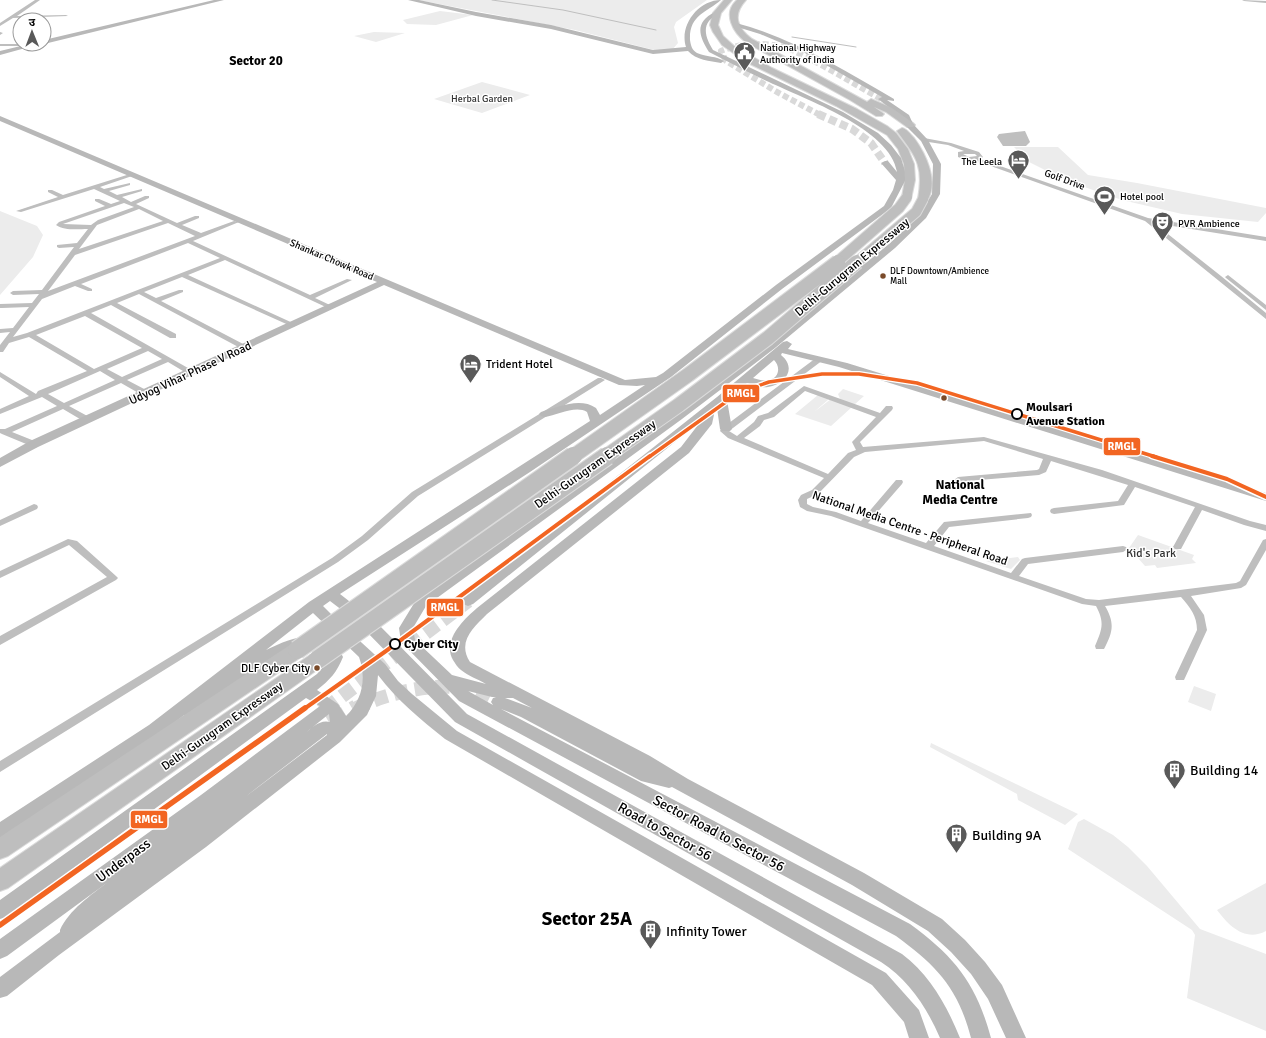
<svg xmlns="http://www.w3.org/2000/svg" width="1266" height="1038" font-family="Signika,'Noto Sans Devanagari',sans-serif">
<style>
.green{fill:#ececec}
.water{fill:#bfbfbf}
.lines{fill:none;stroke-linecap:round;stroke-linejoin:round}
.stream{stroke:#bfbfbf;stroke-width:1}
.secondary-tunnel-far3{stroke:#d9d9d9;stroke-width:6;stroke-dasharray:6 3;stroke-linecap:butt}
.secondary-tunnel-far2{stroke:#d9d9d9;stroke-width:8;stroke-dasharray:8 4;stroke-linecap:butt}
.secondary-tunnel-far1{stroke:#d9d9d9;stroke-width:14;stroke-dasharray:14 7;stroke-linecap:butt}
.secondary-tunnel{stroke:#d9d9d9;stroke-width:18;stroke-dasharray:18 9;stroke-linecap:butt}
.highway-casing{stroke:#dbdbdb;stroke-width:2}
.street{fill:#bebebe;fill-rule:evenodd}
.secondary{fill:#b8b8b8;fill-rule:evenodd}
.highway{fill:#bebebe;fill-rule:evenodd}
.highway-bridge-far2-casing{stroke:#dbdbdb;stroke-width:12;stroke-linecap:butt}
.highway-bridge-far1-casing{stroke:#dbdbdb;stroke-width:16;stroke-linecap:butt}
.highway-bridge-casing{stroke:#dbdbdb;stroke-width:20;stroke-linecap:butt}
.highway-bridge-far2{stroke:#bebebe;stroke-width:10}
.highway-bridge-far1{stroke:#bebebe;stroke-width:14}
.highway-bridge{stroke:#bebebe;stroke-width:18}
.metro-1-far2-casing{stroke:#fff;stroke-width:6}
.metro-1-far1-casing{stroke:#fff;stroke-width:7}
.metro-1-casing{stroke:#fff;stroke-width:8}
.metro-1-far2{stroke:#f26522;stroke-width:3.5}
.metro-1-far1{stroke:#f26522;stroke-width:4}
.metro-1{stroke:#f26522;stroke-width:5.5}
.bus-dot{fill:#7a4b2a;stroke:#fff;stroke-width:1.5}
.stop-dot{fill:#fff;stroke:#000;stroke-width:2}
.labels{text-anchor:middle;stroke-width:3;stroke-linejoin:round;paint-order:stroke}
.far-bus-label{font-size:9px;fill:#000;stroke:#fff;text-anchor:start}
.far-poi-label{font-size:10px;fill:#000;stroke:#fff;text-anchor:start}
.far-park-label{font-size:10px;fill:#333;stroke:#fff}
.far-street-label{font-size:10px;fill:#000;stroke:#fff}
.bus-label{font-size:11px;fill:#000;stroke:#fff;text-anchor:end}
.street-label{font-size:12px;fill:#000;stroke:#fff}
.poi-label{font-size:12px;fill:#000;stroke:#fff;text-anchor:start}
.stop-label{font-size:12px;font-weight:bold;fill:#000;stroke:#fff;text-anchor:start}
.park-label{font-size:12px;fill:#333;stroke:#fff}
.far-district-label{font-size:13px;font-weight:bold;fill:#000;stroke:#fff}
.neighbourhood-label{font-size:13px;font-weight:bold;fill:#000;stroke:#fff}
.near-poi-label{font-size:14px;fill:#000;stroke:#fff;text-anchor:start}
.near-street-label{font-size:14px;fill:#000;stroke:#fff}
.near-district-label{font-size:19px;font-weight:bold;fill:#000;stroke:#fff}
.line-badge{stroke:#fff;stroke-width:1.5}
.badge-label{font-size:11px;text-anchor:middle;font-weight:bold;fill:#fff}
</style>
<rect width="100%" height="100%" fill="#fff"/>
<path class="green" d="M418,0H707L676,22L674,27L678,43L672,50L662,52L575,30Z
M440,11L473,15L436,25L407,24L403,20Z
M374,32L405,33L376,42L354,36Z
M482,82L530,95L482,113L434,99Z
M1014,147H1058L1088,175L1137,183L1266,208V213L1258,222L1182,214L1122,200L1067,181L1027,161Z
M0,211L37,226L43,235L33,257L0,295Z
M843,389L864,396L854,405L841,401L838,394Z
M818,395L829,399L814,412L831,399L852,407L831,426L795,414Z
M1138,535L1194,555L1192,559L1196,563L1157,568L1155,565L1145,566L1129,548Z
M1018,557L1020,560L1011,569L986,561Z
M1194,686L1216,694L1211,711L1188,702Z
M931,743L1078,814L1065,825L1018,800L1017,794L930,747Z
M1084,819L1113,835L1128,847L1147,866L1200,929L1266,954V1031L1187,998L1195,935L1192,930L1068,849L1078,822Z
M1266,883V931C1245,942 1229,926 1217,910Z"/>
<path class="water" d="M1025,131L1030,142L1026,146H1003L997,137L999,134Z"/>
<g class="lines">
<path class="stream" d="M492,0L563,10L656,30
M792,37L856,47"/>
<path class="secondary-tunnel-far3" d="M820,115L777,92L726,61L721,51C740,43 764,42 784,47C792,49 799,54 806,57C832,70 856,85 881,99"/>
<path class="secondary-tunnel-far2" d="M818,114L852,129L871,143L885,163"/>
<path class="secondary-tunnel-far1" d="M325,709L468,601
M355,709C384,693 432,683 465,688C476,690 489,698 499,702"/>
<path class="secondary-tunnel" d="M323,711L326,708
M330,724L357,708"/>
<defs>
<path id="highway" d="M724,0H732L721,13L718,25L723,36L734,46L772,68L857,109L887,126L896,133L908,149L914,164L915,180L911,199H903L902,197L905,180L904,164L898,149L887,135L836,106L746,62L722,45L713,32L710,25L713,13Z
M737,0H746C732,15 737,28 752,39L867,102L871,99L892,108L913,123L915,125L913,127H907L886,112L874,107L884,114L882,116H876L850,100L747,43C733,33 722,13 737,0Z
M902,128C907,129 910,134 914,138C926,154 939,182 927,201H919L918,199C924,165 916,157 897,131Z
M297,643L304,645L307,650L304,655L8,856L0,859V837L290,645Z
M317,653L324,655L327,660L324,665L8,888L0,891V868L310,655Z"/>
</defs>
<use href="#highway" class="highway-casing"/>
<path class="street" d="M35,0H40L17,16L66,15L68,16L13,18L0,26V23Z
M1242,0L1266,1V3L1244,1Z
M0,32L3,33L0,35Z
M0,44H35L36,45L34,46H0Z
M924,138L951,143L979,152L983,157L980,159L1148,218L1266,237V241L1154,223L1221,276L1266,313V319L1145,221L974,160L969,161L958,157V152L964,151L948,145L922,141V139ZM963,154H975L977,156L969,157Z
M130,174L135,175L100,187L104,189L130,183V185L109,191L117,195L142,189V191L122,197L131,202L145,196H149V198L136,204L177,223L195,216H199V218L182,225L201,233L234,221L239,222L193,241L310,295L347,279L352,280L315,298L332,306L333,307L330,309L225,260L188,275L295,324L297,325L293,327L182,277L144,292L156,298L179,290H183V292L161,301L247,346L248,348L244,350L139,294L117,303L176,334V338H170L111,305L91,313L195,372L194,374H188L168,362L127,380L148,391L149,393L148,395H142L121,383L69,406L91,418L92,420L91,422H85L63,409L12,432L37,442L38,444L37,446H31L2,434L0,433V429H5L57,406L42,397L0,414V409L29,396L0,377V372L36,394L38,391L87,371L29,337L9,343L3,352H0V345L10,332L0,333V329L13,328L29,307L2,308H0V304L32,303L39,294L13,295L10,293L13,291L42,290L74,247L59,248L57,247V245L77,243L88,229C78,229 65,231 56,225L59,222L105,206L95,201V199H99L111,204L120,201L94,189L21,212L16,211L58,197L48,192V190H52L63,195ZM124,203L134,207L98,220L91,225L63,224ZM139,209L163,221L79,249L97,225ZM168,223L195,236L48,291L75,255ZM188,243L220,258L27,333L13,337L42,299L75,286L88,291H92V289L81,284ZM85,316L142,348L94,369L36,335ZM148,351L162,359L122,377L107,369ZM100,371L115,380L64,403L48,394Z
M1228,275L1266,305V310L1226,278L1225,277Z
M816,358H819L823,360L729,431L737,436L754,422L758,416L768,413L804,386L880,413L886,406H892L893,408L892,410L860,442L863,447L984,437L1102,470L1250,521L1266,525V531L1244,525L1202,510L1181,549H1175L1173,547L1195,507L1135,487L1124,505L1054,514L1051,513L1050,511L1051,509L1054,508L1118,501L1128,485L1051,461L1046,472L1039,475L955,482L954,480L958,477L1037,470L1039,469L1043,459L984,441L865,452L854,457L818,494L807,499V504L813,507L836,512L861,521L896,480H902L903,482L902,484L868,523L926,543L944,522L1031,513L1032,515L1031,517L1028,518L949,527L934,546L1011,573L1022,559L1025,558L1123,546L1126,547L1128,549L1123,552L1028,564L1019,576L1086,599L1099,600L1236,583L1240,581L1263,540L1266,539V550L1246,585L1241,588L1191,596L1204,615L1207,630L1184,680H1176L1175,677L1197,630C1197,616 1190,607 1181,597L1105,606C1115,623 1113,632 1104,649H1096L1095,646C1102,629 1105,623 1096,606L1082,604L831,516L807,511L800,507L798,500L801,495L812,490L824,478L728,438L720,431L721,429ZM805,391L876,417L852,442L856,450L848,453L828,474L744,438L760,426L764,420L774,417Z
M598,378H601L605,380L418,496L368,540L338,562L0,772V761L332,558L362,536L412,492Z
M34,504L37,505L38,507L37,509L0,526V520Z
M68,539L77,541L116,576L118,578L116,580L0,645V636L107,577L69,545L0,578V571Z"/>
<path class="secondary" d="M214,0H224L44,44V40Z
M408,0H419L476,12L551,25L653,50L686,47C679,26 698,0 721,0C706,13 689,15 690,40C691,46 692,50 697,53C706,57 717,56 724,61L721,63C710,61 696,60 688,51L653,54L551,29L476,16Z
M715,12L720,13C716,16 712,17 709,21C702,30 708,42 713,50L843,112L878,133L891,145L901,158L905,171V181L891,208L782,289L671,377L530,472L340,594L377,623L467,714L902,954C930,975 947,1006 960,1038H940C927,1008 909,980 881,962L455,722L360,625L350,632L385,664L398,681L412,694L457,731L886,973L919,1010L929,1038H909L904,1022L872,985L445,739C420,719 398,701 378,675L376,696L367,715L340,742L206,847L59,955L7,996L0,998V977L60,932V930C69,910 91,895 108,882L7,956L0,959V939L201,795L320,706L306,698L7,917L0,919V900L317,674L324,666L327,657L325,650C294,632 237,685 213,703C208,707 197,717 190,717C189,717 185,715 184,715L161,733L6,836L0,838V822L149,725L309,602L590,421L587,412C576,405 557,415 545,417L541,416L539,414L541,412C558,407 580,397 596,408L600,415L645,385L637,386L619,385L384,285L38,447L0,467V458L30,441L377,282L0,121V116L625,380L656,377L663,373L776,285L884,206L893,190L896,180L881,163L885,161H888L897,172C891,129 804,99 769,82C749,73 729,62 709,52C698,35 695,22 715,12ZM330,601L351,617L341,624L323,606ZM313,613L359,657C367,679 362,700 346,716L338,704L317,690C330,680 337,672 343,657L336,643C313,629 288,639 266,650ZM329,714L330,722C320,719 312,728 304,734ZM327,734V735L245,797Z
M736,23C793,38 843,70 894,99V101L887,100L909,115L913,124L928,140L941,164L940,194L926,218L895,248L775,348L682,419L426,606L413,628L415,640L452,675L486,684C478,679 468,676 461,670C458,668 455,663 453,660C442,641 463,620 477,608L681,447L701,421L473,604L468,606L463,604L461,601L463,598L717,397L783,342L787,341L792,344L788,349L847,363L1266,493V501L839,367L782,353L781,355C797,368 786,384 768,387C761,388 754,385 747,383L727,400L732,429L730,431H722L720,429L717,408L715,410L712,424L689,453L487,614C473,628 457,642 470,662L650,756L688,779L864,873L942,919L965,940L985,962L1002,985L1026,1038H1006L988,999L971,974L951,952L928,931L852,885L672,787L669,788L641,781L521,717L501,709L910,924C955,957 976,983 991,1038H971C958,988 937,966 896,936L459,701L401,642L399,628L416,600L674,415L767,344L889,244L920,215L932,194L933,164L921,141L907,127L903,118L878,99L882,97L805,53L760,34L734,26L733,25ZM774,360C781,367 779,378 769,380C764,382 758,379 753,378ZM468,691L492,697H496L493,698L491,702L493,705ZM505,698H513L532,708Z
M29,44H40L0,55V51Z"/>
<use href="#highway" class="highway"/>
<defs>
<path id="highway-bridge-far2" d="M836,263L899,208L907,197
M856,263L916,212L923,199"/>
<path id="highway-bridge-far1" d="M572,457L688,375L838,262
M605,457L679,405L768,338L857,262"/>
<path id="highway-bridge" d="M297,650L573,456
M317,660L607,456"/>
</defs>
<use href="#highway-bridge-far2" class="highway-bridge-far2-casing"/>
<use href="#highway-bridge-far1" class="highway-bridge-far1-casing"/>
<use href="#highway-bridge" class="highway-bridge-casing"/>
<use href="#highway-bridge-far2" class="highway-bridge-far2"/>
<use href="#highway-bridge-far1" class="highway-bridge-far1"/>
<use href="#highway-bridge" class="highway-bridge"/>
<defs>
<path id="metro-1-far2" d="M649,457L730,399L749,389L769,382L822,374H859L917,383L1156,457"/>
<path id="metro-1-far1" d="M1152,456L1227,479L1266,497
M304,709L386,651L650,456"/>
<path id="metro-1" d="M0,925L305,708"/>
</defs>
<use href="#metro-1-far2" class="metro-1-far2-casing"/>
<use href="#metro-1-far1" class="metro-1-far1-casing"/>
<use href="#metro-1" class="metro-1-casing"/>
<use href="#metro-1-far2" class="metro-1-far2"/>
<use href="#metro-1-far1" class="metro-1-far1"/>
<use href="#metro-1" class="metro-1"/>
</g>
<defs>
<symbol id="civic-pin" viewBox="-11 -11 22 30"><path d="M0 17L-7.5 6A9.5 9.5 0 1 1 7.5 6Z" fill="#595959" stroke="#fff"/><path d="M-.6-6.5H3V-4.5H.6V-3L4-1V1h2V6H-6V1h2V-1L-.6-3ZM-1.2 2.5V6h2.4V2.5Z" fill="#fff"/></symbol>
<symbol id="hotel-pin" viewBox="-11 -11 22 30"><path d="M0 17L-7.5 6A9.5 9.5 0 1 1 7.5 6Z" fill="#595959" stroke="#fff"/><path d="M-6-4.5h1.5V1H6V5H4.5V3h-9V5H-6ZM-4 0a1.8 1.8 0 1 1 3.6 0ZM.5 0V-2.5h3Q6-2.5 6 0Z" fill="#fff"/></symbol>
<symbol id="stadium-pin" viewBox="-11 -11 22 30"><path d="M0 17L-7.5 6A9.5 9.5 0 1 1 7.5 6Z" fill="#595959" stroke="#fff"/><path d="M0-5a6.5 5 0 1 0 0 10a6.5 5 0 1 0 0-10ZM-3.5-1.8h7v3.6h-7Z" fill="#fff"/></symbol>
<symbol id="theatre-pin" viewBox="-11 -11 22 30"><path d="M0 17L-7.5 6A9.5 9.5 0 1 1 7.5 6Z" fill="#595959" stroke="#fff"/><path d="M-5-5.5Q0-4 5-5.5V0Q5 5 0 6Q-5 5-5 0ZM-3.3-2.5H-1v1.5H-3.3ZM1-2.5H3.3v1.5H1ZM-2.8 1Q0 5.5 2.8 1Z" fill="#fff"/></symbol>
<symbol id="building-pin" viewBox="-11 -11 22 30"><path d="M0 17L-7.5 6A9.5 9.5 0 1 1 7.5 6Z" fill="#595959" stroke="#fff"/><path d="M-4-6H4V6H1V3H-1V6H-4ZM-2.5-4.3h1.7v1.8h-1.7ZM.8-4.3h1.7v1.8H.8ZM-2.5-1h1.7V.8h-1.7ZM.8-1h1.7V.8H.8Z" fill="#fff"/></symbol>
</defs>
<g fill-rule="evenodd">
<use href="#civic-pin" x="732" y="40" width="25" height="34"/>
<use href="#hotel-pin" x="1006" y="148" width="25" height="34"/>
<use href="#stadium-pin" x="1092" y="184" width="25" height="34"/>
<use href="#theatre-pin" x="1150" y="210" width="25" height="34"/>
<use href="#hotel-pin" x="458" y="352" width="25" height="34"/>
<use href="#building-pin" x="1162" y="758" width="25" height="34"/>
<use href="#building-pin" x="944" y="822" width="25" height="34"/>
<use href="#building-pin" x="638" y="918" width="25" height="34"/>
</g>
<g class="bus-dot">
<circle cx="883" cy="276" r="3.5"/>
<circle cx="944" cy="398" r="3.5"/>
<circle cx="317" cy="668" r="3.5"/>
</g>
<g class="stop-dot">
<circle cx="1017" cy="414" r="5"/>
<circle cx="395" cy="644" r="5"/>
</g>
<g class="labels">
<g class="far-bus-label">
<text x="890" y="274">DLF Downtown/Ambience<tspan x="890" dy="10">Mall</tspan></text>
</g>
<g class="far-poi-label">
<text x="760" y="51">National Highway<tspan x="760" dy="12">Authority of India</tspan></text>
<text x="1002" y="165" text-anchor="end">The Leela</text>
<text x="1120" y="200">Hotel pool</text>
<text x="1178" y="227">PVR Ambience</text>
</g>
<g class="far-park-label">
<text x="482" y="102">Herbal Garden</text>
</g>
<g class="far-street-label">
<text transform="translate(1065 179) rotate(20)" y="4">Golf Drive</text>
<text transform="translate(332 259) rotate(23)" y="4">Shankar Chowk Road</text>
</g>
<g class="bus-label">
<text x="310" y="672">DLF Cyber City</text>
</g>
<g class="street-label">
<text transform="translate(852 267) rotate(-40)" y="4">Delhi-Gurugram Expressway</text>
<text transform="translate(190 373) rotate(-25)" y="4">Udyog Vihar Phase V Road</text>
<text transform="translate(595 464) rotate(-35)" y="4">Delhi-Gurugram Expressway</text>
<text transform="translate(910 528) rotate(19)" y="4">National Media Centre - Peripheral Road</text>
<text transform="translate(222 726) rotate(-35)" y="4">Delhi-Gurugram Expressway</text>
</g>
<g class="poi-label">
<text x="486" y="368">Trident Hotel</text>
</g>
<g class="stop-label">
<text x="1026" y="411">Moulsari<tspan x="1026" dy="14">Avenue Station</tspan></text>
<text x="404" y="648">Cyber City</text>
</g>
<g class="park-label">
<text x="1151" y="557">Kid's Park</text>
</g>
<g class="far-district-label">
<text x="256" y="65">Sector 20</text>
</g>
<g class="neighbourhood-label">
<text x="960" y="489">National<tspan x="960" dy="15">Media Centre</tspan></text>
</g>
<g class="near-poi-label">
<text x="1190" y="775">Building 14</text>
<text x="972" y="840">Building 9A</text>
<text x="666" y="936">Infinity Tower</text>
</g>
<g class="near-street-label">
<text transform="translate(665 831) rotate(29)" y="5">Road to Sector 56</text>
<text transform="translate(719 833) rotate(28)" y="5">Sector Road to Sector 56</text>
<text transform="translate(123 860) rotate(-36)" y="5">Underpass</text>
</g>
<g class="near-district-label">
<text x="587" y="925">Sector 25A</text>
</g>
</g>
<g class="line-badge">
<rect x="722" y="384" width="38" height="19" rx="4" fill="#f26522"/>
<rect x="1103" y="437" width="38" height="19" rx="4" fill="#f26522"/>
<rect x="426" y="598" width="38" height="19" rx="4" fill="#f26522"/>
<rect x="130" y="810" width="38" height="19" rx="4" fill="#f26522"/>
</g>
<g class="badge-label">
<text x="741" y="397">RMGL</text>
<text x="1122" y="450">RMGL</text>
<text x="445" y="611">RMGL</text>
<text x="149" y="823">RMGL</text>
</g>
<g transform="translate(32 32) rotate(359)"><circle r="19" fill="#ffffff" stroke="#999999"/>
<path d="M0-3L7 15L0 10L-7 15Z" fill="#595959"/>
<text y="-6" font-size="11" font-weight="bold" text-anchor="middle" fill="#000000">उ</text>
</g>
</svg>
